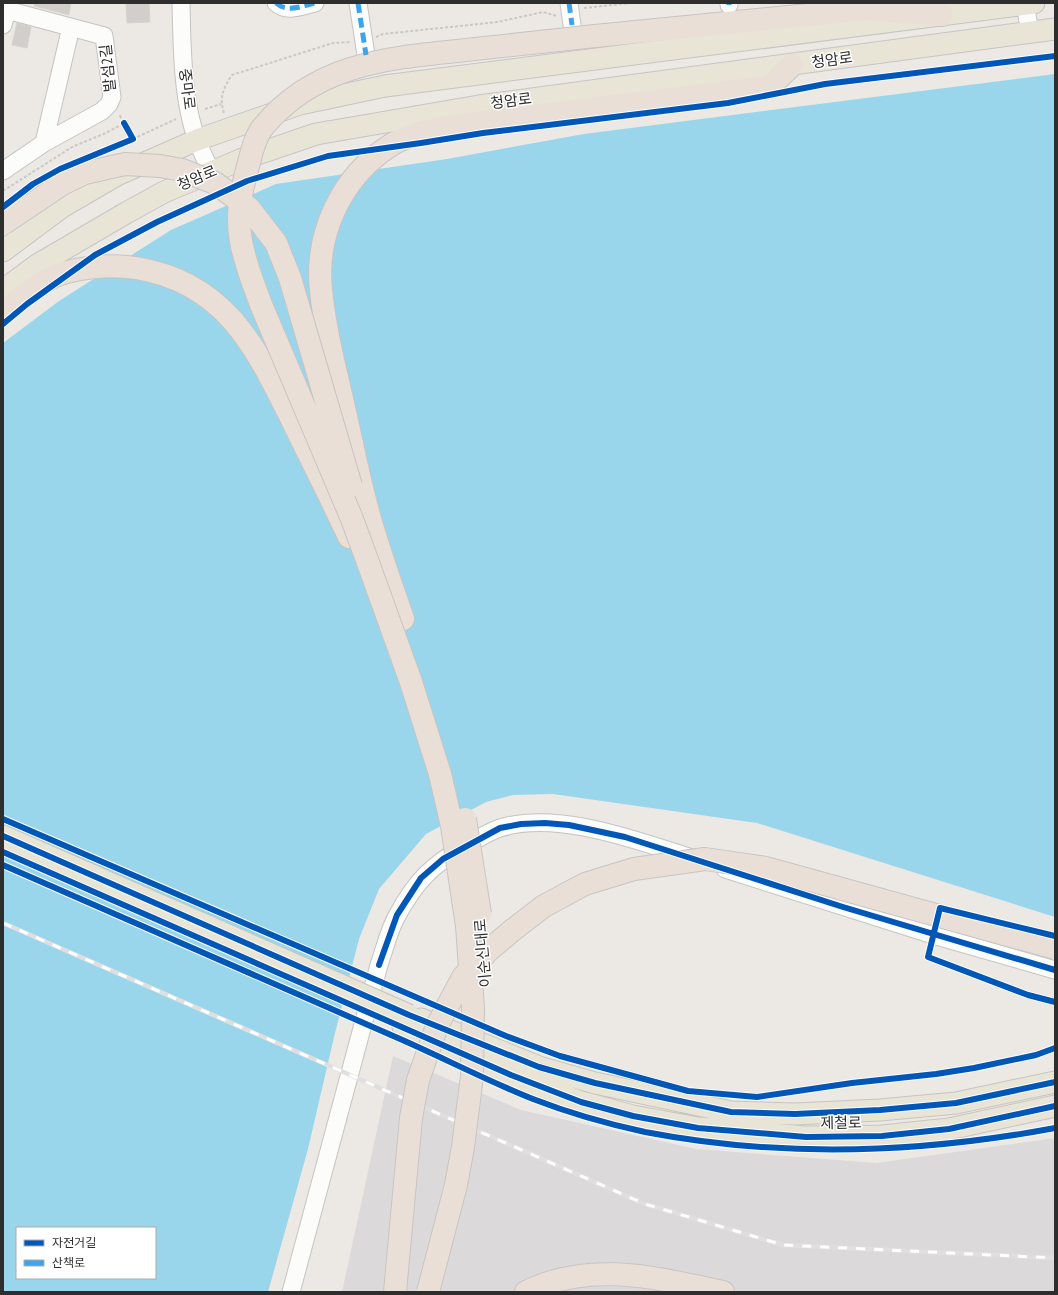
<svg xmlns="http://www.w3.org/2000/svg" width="1058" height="1295" font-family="'PT Sans Narrow','Noto Sans KR',sans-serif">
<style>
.industrial{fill:#dcd9db}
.water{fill:#99d6ec;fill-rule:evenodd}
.building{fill:#d1cecb;stroke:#d7d4d0}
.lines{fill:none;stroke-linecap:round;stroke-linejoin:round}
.minor-casing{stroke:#c5c4c5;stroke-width:19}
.major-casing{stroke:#c6c5c4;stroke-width:23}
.highway-casing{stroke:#c6c5c4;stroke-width:24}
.path{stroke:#c9c9c8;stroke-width:2;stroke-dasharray:3 2;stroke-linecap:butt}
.minor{stroke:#fcfcfb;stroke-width:17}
.major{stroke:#e8e4d6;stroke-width:21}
.highway{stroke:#eadfd6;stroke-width:22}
.rail-casing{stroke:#dfdfe1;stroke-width:4.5}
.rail{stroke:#fff;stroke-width:3;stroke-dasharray:9;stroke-linecap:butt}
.major-bridge-casing{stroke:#c6c5c4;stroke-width:23;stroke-linecap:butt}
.highway-bridge-casing{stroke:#c6c5c4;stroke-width:24;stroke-linecap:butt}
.major-bridge{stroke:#e8e4d6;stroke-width:21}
.highway-bridge{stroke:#eadfd6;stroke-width:22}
.quiet{stroke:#3ea3eb;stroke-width:5;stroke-dasharray:10 5;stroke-linecap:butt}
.cycleway-casing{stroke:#fff;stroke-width:8}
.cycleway{stroke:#0057b8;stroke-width:6}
.labels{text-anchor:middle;stroke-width:3;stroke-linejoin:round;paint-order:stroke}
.street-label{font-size:15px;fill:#2e2e2e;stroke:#fff}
</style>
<rect width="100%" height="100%" fill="#ece8e4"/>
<path class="industrial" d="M393,1056L521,1110L696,1149L876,1163L1055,1138V1292H342Z"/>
<path class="water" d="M1055,74V917L757,823L553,794L513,795L486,802L426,834L379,889L359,939L334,1037L308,1149L268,1292H3V343L59,301L171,230L276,184L447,159L584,134ZM17,1228H155V1278H17Z"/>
<path class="building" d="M35,3H71L69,15L34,6Z
M126,3H149L150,22L127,23Z
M17,23L31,27L27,48L12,45Z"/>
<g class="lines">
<defs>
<path id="minor" d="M181,3C182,45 182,100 197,140C201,151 206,161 211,171
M276,3C287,13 302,6 315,3
M358,3L366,55
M569,3L572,25
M729,3V5
M1025,3L1030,33
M3,9L104,36L112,97L109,104L102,111L44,143L3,171
M3,25L7,10
M44,143L71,27
M725,869L933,935L1055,970
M291,1292L379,965C385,948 389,929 398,914C416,881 432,865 465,846C476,840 488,832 500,828C558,810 638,841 695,859"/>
<path id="major" d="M3,251L62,207L117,175L197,140L300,104L385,86L1034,3
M3,290L37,265L126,213L164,192L240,160L316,134L479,106L1055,29
M421,1019L539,1067L595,1083L731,1112L795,1114L880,1110L956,1103L1055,1082
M403,1027L511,1075L581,1102L633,1116L698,1128L806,1137L882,1136L949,1129L1055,1106"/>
<path id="highway" d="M595,36L868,9L942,15
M3,312C16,301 32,288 47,280C70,267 110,264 136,268C229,283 258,352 296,428C314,465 332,500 349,537
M403,619C390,581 376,543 366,504C358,474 352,443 345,412C336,372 325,331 321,290C315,233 342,176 391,145C407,135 427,131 445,127L769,87L792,65
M526,1292C590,1260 657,1278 723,1292"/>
</defs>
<use href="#minor" class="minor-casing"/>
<use href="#major" class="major-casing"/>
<use href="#highway" class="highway-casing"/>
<path class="path" d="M584,8L631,3
M376,37L383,34L498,22L543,12L557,16
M205,109L221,104
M224,113C219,98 223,88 232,75L333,43L351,42
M133,139L176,119
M3,191L72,147L106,133L124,123L119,114"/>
<use href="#minor" class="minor"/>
<use href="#major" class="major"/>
<use href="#highway" class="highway"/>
<defs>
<path id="rail" d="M3,923L645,1204L783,1245L1055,1258"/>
</defs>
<use href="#rail" class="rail-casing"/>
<use href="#rail" class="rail"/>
<defs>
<path id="major-bridge" d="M3,836L409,1015"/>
<path id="highway-bridge" d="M4,223L62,184L85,173L125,164L160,166L182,170L215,183L249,208L276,243L290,278L351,486
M465,819L480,914
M395,1292L411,1118L418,1080L437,1026L463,977L489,950L514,929L544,906L585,884L634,869L705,859L766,868L1055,948
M428,1292L456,1185L463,1147L472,1076L473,1008L467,926L452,826L440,774L411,682L366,557L352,519L262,307C254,286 245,264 241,241C236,215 241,191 248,166C251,155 255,136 263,127C316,63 389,58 466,50C509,45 552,41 595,36"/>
</defs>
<use href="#major-bridge" class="major-bridge-casing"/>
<use href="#highway-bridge" class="highway-bridge-casing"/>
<use href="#major-bridge" class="major-bridge"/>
<use href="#highway-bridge" class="highway-bridge"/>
<path class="quiet" d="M276,3C287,13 302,6 315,3
M358,3L366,55
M569,3L572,25
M729,3V5"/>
<defs>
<path id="cycleway" d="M3,207L33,184L60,169L133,139L124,123
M3,324L27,304L95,255L157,222L247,181L328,156L421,143L483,133L728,103L825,84L1055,56
M3,819L506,1036L560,1056L688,1091L757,1097L852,1083L936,1074L974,1068L1036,1055L1055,1048
M3,836L409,1015L539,1067L595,1083L731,1112L795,1114L880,1110L956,1103L1055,1082
M3,852L511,1075L581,1102L633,1116L698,1128L806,1137L882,1136L949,1129L1055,1106
M3,865C132,922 262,978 391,1035C438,1055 485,1080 533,1099C569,1113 608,1124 645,1132C780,1158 921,1153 1055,1128
M1055,936L940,908L928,957L1028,995L1055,1002
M379,965L397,915L421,878L443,859L500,828L521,824L545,823L569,825L625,837L843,907L1055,970"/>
</defs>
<use href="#cycleway" class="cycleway-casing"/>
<use href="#cycleway" class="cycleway"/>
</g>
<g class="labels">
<g class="street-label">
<text transform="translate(832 60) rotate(-8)" y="5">청암로</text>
<text transform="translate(108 68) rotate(-96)" y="5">발섬2길</text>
<text transform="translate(187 89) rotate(83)" y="5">중마로</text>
<text transform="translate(511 101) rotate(-7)" y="5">청암로</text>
<text transform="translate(197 178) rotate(-23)" y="5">청암로</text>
<text transform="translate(483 953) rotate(-95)" y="5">이순신대로</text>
<text transform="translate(841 1123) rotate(-1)" y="5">제철로</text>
</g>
</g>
<rect width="1058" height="1295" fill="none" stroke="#2e2e2e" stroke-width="8"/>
<rect x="16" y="1227" width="140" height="52" fill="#ffffff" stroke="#ababab"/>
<rect x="24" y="1240" width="20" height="6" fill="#0057b8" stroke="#ababab"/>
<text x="52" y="1247" font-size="12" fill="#2e2e2e">자전거길</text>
<rect x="24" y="1260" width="20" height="6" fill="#3ea3eb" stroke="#ababab"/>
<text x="52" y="1267" font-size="12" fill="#2e2e2e">산책로</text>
</svg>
